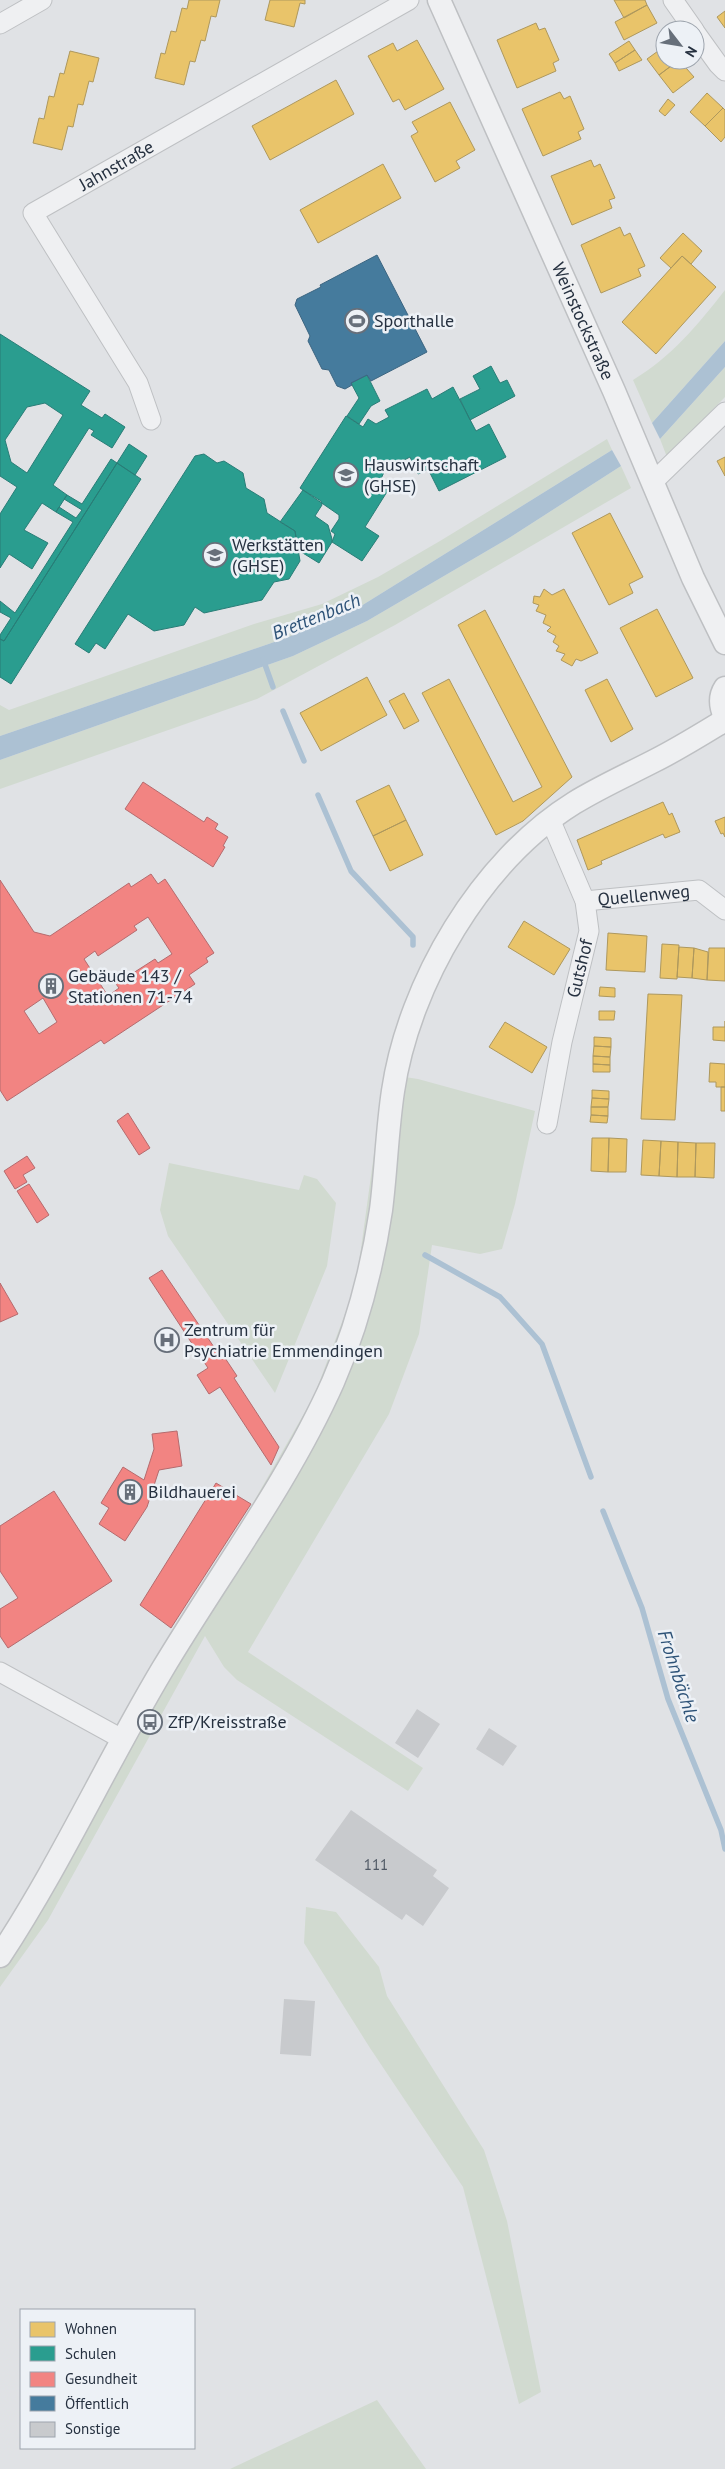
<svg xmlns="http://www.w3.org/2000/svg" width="725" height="2469" font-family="'PT Sans',sans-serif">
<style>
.green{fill:#d1dad0}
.water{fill:#acc1d3}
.homes{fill:#e9c46a;stroke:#ae985d}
.schools{fill:#2a9d8f;stroke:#297d77;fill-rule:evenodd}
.health{fill:#f28482;stroke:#b56b6e;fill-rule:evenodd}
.public{fill:#457b9d;stroke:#3c6581}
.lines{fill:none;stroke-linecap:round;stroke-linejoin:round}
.stream{stroke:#acc1d3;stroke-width:5.5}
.building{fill:#c8cacd}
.minor-casing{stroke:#bec0c3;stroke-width:21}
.tertiary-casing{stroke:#bec0c3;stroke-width:25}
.minor{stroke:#eff0f2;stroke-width:19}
.tertiary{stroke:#eff0f2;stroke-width:22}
.labels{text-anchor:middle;stroke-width:5;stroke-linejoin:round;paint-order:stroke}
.number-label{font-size:15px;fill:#4f5864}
.street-label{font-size:18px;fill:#263140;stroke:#edf1f6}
.poi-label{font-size:18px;fill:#263140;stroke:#edf1f6;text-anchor:start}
.water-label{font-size:19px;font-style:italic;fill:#2d5277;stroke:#edf1f6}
</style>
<rect width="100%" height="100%" fill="#e0e2e5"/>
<path class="green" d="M725,290V341L652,423L633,380C671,357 698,325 725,290Z
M725,367V397L667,457L660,439Z
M607,439L612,450L361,606L286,638L0,736V705L9,710L254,624L322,604L378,577L440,541Z
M621,466L631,488L395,625L257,699L0,789V760L293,656L367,621L509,538Z
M385,1074L418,1079L535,1111L515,1204L502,1249L480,1254L432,1245L419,1334L389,1414L248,1652L423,1768L408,1791L237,1680L224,1667L205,1636L48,1920L0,1987V1947L314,1396L356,1285Z
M169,1163L299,1190L304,1175L317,1179L336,1203L327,1266L275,1393L168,1236L160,1210Z
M306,1907L336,1912L379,1967L387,1996L484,2150L507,2221L541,2392L519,2404L463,2187L370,2048L304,1943Z
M377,2400L426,2469H230Z"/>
<path class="water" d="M725,341V367L660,439L652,423Z
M612,450L621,466L509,538L367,621L293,656L0,760V736L286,638L361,606Z"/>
<path class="homes" d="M189,0H220L216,17L211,16L205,41L201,40L195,62L190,61L184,85L155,78L161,53L165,54L171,31L176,32L182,8L187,9Z
M270,0H305V4L300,3L294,27L265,20Z
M614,0H645L647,5L624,18Z
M647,5L657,23L624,40L615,22Z
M725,11V28L717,17Z
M536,23L539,30L545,28L559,60L553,63L556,71L517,88L497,40Z
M417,40L444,89L405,110L399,99L393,102L368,56L393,43L397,51Z
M629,41L635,50L615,63L609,54Z
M665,46V60H679L659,75L647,59Z
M635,50L642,60L619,71L615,63Z
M70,51L99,58L93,82L89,81L83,105L78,104L73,127L68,126L62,150L33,143L39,118L44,119L49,96L54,97L60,73L64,74Z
M679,60L694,77L673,93L659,75Z
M336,80L354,114L270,160L252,126Z
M560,92L564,99L570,96L584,129L578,132L581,139L543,156L522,109Z
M707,93L723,108L705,126L690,112Z
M668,99L675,105L665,116L659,111Z
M450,102L475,150L456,161L460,168L435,182L411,136L418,132L412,122Z
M723,108L725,110V137L721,142L705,126Z
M591,160L594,167L600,164L615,198L609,200L612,208L572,225L551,176Z
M383,164L401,198L318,243L300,210Z
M620,227L624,236L630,233L645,266L638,269L641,276L601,293L581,245Z
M683,233L702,251L691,264L682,256L671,268L660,258Z
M682,256L716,287L656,354L622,322Z
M725,457V476L717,461Z
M610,513L643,577L629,584L633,593L609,605L572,533Z
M544,589L552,595L564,589L598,653L581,661L576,659L572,666L561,660L565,654L556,651L559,646L553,642L556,636L547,631L551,627L543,623L546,615L536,611L539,605L533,603L534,596L540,597Z
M657,609L693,678L656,697L620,628Z
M485,610L572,777L523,821L496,835L422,693L449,679L513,802L542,787L458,625Z
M367,677L387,715L321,751L300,713Z
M607,679L633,729L611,742L585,690Z
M404,693L419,721L404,729L389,701Z
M389,785L406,820L373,836L356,801Z
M663,802L669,815L672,813L680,832L665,838L663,834L601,861L602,864L588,870L577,840Z
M725,817V837L723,833L721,834L715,821Z
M406,820L423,855L390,871L373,836Z
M524,921L570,949L554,975L508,947Z
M608,933L647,936L645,972L606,970Z
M662,944L679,945L677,979L660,978Z
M679,947L694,948L692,978L677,977Z
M694,948L708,952L707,980L692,978Z
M709,948H725V981L707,980Z
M600,987L615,988V997L599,996Z
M648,994L682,995L675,1120L641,1119Z
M599,1011H615L614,1020H599Z
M725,1021V1041L713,1040V1027H725Z
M505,1022L547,1047L532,1073L489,1047Z
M594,1037L611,1038V1047L594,1046Z
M594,1046L611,1047L610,1057L593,1056Z
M593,1056L610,1057V1065L593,1064Z
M710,1063L725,1064V1087H716V1082H709Z
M593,1064L610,1065V1072H593Z
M721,1087H725V1111H721Z
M592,1090L609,1091V1099L592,1098Z
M592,1098L609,1099L608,1107H591Z
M591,1107H608V1116L591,1115Z
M591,1115L608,1116L607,1123L590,1122Z
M592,1138H609L608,1172L591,1171Z
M609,1138L627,1139L626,1172H608Z
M643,1140L661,1141L659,1176L641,1175Z
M661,1141L678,1142L677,1177L659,1176Z
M678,1142L696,1143L695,1177H677Z
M696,1143H715L714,1178L695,1177Z"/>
<path class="schools" d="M0,334L90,391L81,405L102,418L105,414L125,427L112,448L91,435L94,431L89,428L53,485L67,495L56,512L42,503L24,530L48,543L32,569L9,554L0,568V514L17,487L0,476ZM45,403L63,415L27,473L11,462L5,440L27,407Z
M491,366L500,383L507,380L515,396L470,420L460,399L480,389L473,376Z
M367,375L380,401L371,406L359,424L347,416L359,398L351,383Z
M453,387L476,431L489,424L506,457L439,491L428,469L418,474L410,457L385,470L380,481L390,487L365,527L379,536L362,561L332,542L335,534L331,531L339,519V515L300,488L346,416L363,427L368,419L376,424L389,417L385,410L427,389L432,399Z
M129,444L147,456L135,475L117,463Z
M204,454L217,463L224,461L243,473L246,488L264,499L267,513L295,531L300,561L289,579L274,582L262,600L204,613L195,607L184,625L154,631L128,614L105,649L96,643L89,653L75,644L195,456Z
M111,459L117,463L4,641L0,639V635L11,618L0,612V601L15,613L73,522L56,512L59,507L76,518L82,510L64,499L67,495L82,504Z
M117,463L141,479L11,684L0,677V639L4,641Z
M303,490L321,501L322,505L315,516L328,525L332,539V542L319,563L298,550L295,531L280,522Z"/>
<path class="health" d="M143,782L204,822L207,817L218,824L215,829L228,837L223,846L225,847L213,867L125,809Z
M151,874L158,884L165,879L214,953L206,958L208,962L189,975L195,984L104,1044L101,1040L7,1101L0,1090V880L34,932L50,936L129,883L131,887ZM148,917L172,954L158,963L155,959L116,984L119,988L108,996L84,959L95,951L98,956L137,930L134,926ZM43,998L57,1022L39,1034L24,1011Z
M128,1113L150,1148L139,1155L117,1121Z
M27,1156L35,1168L23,1175L27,1182L15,1189L4,1171Z
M29,1184L49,1215L37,1223L17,1191Z
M162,1270L222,1359L225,1358L237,1376L234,1378L279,1447L271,1465L220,1387L209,1394L197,1375L208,1368L149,1278Z
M0,1283L18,1314L0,1322Z
M177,1431L182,1466L159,1470L147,1507L125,1541L99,1524L109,1508L101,1503L123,1467L144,1480L154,1449L152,1434Z
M216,1483L251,1504L171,1628L140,1605Z
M54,1491L112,1581L8,1648L0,1636V1609L18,1598L0,1571V1526Z"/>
<path class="public" d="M377,255L427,352L371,381L367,375L351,383L352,385L345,389L337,386L329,370L322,369L308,341L310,336L295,305L297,299L321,287L320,285Z"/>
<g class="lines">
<path class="stream" d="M263,659L273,687
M283,711L304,761
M318,795L351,871L413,937V945
M425,1255L500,1297L542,1344L591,1477
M603,1511L642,1608L668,1699L721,1830L725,1849"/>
</g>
<path class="building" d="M417,1709L440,1724L418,1758L395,1743Z
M489,1728L517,1746L503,1766L476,1749Z
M351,1810L437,1870L433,1876L449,1888L423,1926L406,1914L402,1920L315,1860Z
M284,1999L315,2001L311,2056L280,2054Z"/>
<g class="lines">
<defs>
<g id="minor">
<path d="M673,0L694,30"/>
<path d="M0,24L42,0"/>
<path d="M695,32L718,64L725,71"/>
<path id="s1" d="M151,420L138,383L33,213L409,0"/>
<path d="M653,482L725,412"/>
<path id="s2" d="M585,901L699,890L725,910"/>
<path id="s3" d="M547,1124L562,1042L589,931L585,901L550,819"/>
<path d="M0,1672L122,1739"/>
</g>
<g id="tertiary">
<path id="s4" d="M439,0L614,391L693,578L725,643"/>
<path d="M725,688C719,697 721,708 725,717"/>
<path d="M0,1956C60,1865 106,1764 162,1670C218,1576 288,1483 333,1382C357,1327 372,1269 381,1210C386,1171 387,1131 393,1091C409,983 481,861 574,803C600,787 627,775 654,761C678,749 702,734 725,720"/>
</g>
</defs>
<use href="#minor" class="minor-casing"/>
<use href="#tertiary" class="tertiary-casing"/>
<use href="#minor" class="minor"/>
<use href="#tertiary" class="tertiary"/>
</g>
<defs>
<symbol id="stadium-ring" viewBox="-11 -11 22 22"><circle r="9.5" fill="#edf1f6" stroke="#676f7a" stroke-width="1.5"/><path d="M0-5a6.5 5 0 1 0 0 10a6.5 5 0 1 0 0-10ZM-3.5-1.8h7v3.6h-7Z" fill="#676f7a"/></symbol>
<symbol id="school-ring" viewBox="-11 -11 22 22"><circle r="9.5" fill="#edf1f6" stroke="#676f7a" stroke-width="1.5"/><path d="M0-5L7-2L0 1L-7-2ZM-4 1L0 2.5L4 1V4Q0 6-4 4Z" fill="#676f7a"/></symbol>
<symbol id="building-ring" viewBox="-11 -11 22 22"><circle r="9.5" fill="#edf1f6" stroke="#676f7a" stroke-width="1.5"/><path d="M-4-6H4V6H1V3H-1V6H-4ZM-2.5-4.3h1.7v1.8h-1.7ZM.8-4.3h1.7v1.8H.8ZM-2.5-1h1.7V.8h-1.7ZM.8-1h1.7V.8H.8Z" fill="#676f7a"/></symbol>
<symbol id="hospital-ring" viewBox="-11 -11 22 22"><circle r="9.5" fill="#edf1f6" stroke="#676f7a" stroke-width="1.5"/><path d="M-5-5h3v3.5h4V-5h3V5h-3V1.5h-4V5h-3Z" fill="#676f7a"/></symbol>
<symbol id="bus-ring" viewBox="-11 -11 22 22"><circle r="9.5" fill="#edf1f6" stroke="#676f7a" stroke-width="1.5"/><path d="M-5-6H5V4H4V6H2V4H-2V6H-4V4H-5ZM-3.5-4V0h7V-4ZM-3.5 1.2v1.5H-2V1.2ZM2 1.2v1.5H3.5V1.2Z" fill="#676f7a"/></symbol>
</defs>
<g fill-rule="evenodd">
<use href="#stadium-ring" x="343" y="307" width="28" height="28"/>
<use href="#school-ring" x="332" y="461" width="28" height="28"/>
<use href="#school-ring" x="201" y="541" width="28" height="28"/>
<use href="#building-ring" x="37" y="972" width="28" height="28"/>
<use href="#hospital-ring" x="153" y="1326" width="28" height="28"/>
<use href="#building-ring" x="116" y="1478" width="28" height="28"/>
<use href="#bus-ring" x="136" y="1708" width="28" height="28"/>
</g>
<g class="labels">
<g class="number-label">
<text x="376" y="1870">111</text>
</g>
<g class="street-label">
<text dy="6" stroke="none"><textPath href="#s1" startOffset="335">Jahnstraße</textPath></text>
<text dy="6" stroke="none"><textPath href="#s4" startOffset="352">Weinstockstraße</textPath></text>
<text dy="6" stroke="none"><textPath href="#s2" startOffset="59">Quellenweg</textPath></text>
<text dy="6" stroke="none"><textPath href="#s3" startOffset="159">Gutshof</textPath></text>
</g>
<g class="poi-label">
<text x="374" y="327">Sporthalle</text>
<text x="364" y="471">Hauswirtschaft<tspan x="364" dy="21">(GHSE)</tspan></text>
<text x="232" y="551">Werkstätten<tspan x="232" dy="21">(GHSE)</tspan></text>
<text x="68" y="982">Gebäude 143 /<tspan x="68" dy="21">Stationen 71-74</tspan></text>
<text x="184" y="1336">Zentrum für<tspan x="184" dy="21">Psychiatrie Emmendingen</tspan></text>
<text x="148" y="1498">Bildhauerei</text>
<text x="168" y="1728">ZfP/Kreisstraße</text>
</g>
<g class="water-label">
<text transform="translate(316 616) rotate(-22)" y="7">Brettenbach</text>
<text transform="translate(679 1676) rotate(72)" y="7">Frohnbächle</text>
</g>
</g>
<rect x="20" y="2309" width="175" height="140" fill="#edf1f6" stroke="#9da4ad"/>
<rect x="30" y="2322" width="25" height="15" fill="#e9c46a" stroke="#9da4ad"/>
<text x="65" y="2334" font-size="15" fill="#263140">Wohnen</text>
<rect x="30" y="2346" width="25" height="15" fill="#2a9d8f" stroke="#9da4ad"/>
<text x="65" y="2359" font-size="15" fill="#263140">Schulen</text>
<rect x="30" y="2372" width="25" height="15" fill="#f28482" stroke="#9da4ad"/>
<text x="65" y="2384" font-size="15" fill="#263140">Gesundheit</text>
<rect x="30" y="2396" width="25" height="15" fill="#457b9d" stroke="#9da4ad"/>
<text x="65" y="2409" font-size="15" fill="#263140">Öffentlich</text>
<rect x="30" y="2422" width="25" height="15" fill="#c8cacd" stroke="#9da4ad"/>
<text x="65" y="2434" font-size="15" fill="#263140">Sonstige</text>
<g transform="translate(680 45) rotate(121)"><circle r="24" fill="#edf1f6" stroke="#9da4ad"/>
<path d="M0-4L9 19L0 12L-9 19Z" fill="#676f7a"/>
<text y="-8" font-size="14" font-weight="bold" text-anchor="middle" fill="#263140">N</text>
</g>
</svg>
